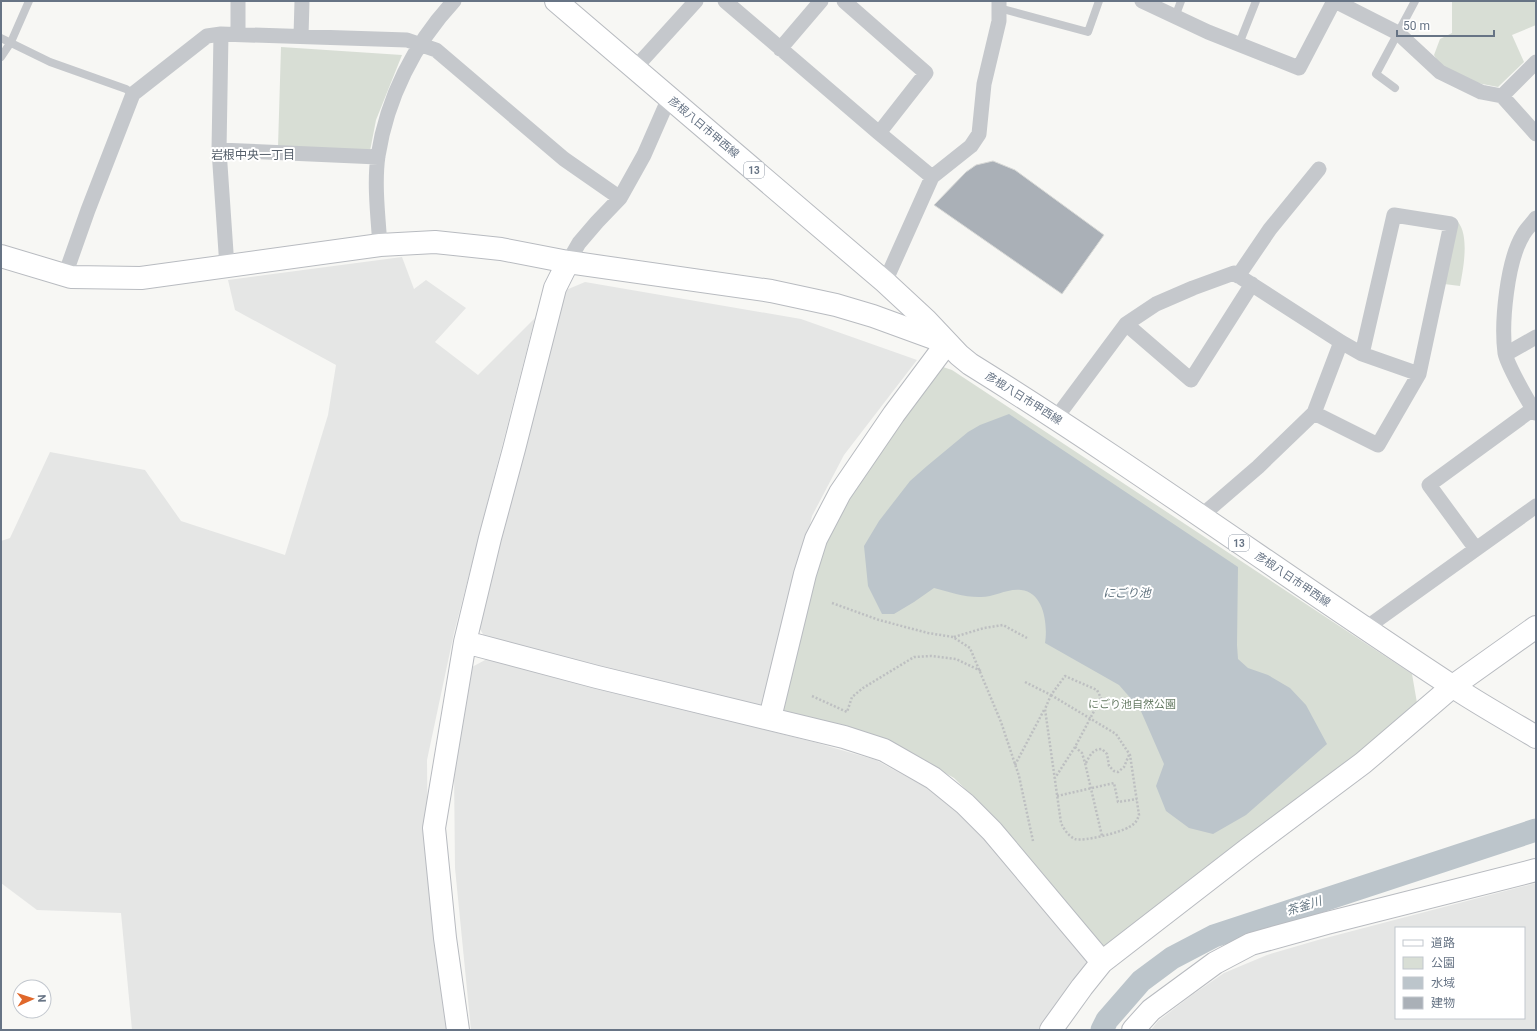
<svg xmlns="http://www.w3.org/2000/svg" width="1537" height="1031" font-family="Roboto,'Noto Sans JP',sans-serif">
<style>
.built{fill:#e5e6e5;fill-rule:evenodd}
.green{fill:#d8ded5}
.water{fill:#bcc5cb}
.lines{fill:none;stroke-linecap:round;stroke-linejoin:round}
.river{stroke:#bcc5cb;stroke-width:23}
.building{fill:#aab0b7;stroke:#d8d9d7}
.secondary-casing{stroke:#b8bbc0;stroke-width:24}
.primary-casing{stroke:#b8bbc0;stroke-width:24}
.path{stroke:#bdbfc1;stroke-width:2.5;stroke-dasharray:2 2;stroke-linecap:butt}
.lane{stroke:#c5c8cc;stroke-width:8}
.street{stroke:#c5c8cc;stroke-width:15}
.secondary{stroke:#fff;stroke-width:22}
.primary{stroke:#fff;stroke-width:22}
.labels{text-anchor:middle;stroke-width:4;stroke-linejoin:round;paint-order:stroke}
.shield{fill:#fff;stroke:#959eaa;stroke-width:1}
.shield-label{font-size:10px;font-weight:bold;fill:#677485}
.street-label{font-size:11px;fill:#677485;stroke:#fff}
.park-label{font-size:11px;fill:#677c65;stroke:#fff}
.neighbourhood-label{font-size:12px;fill:#545e6a;stroke:#fff}
.water-label{font-size:12px;font-style:italic;fill:#637581;stroke:#fff}
</style>
<rect width="100%" height="100%" fill="#f7f7f4"/>
<path class="built" d="M402,257L414,289L426,280L466,308L435,342L478,375L535,318L454,633L427,760L428,870L449,1030H132L121,913L37,910L1,883V541L10,538L50,452L145,470L181,521L285,555L328,415L336,365L235,310L228,280Z
M585,282L801,319L917,360L844,455L812,516L769,700L760,708L486,639L478,626L566,290Z
M487,659L817,743L876,760L938,794L982,833L1089,957L1088,967L1058,1001L1041,1030H471L455,868L454,771L472,667Z
M1536,883V1030H1151L1158,1021L1192,995L1224,973L1267,955L1318,940ZM1396,928H1524V1018H1396Z"/>
<path class="green" d="M1452,1H1536V25L1512,35L1524,62L1498,87L1467,81L1441,68L1434,55L1440,39L1452,33Z
M281,47L402,55L376,120L370,151L278,147Z
M1455,219C1471,231 1463,270 1460,286L1444,284Z
M943,367L952,370L1412,674L1417,703L1336,775L1105,948L1099,945L988,811L954,778L907,751L788,715L779,708L829,527L935,369Z"/>
<path class="water" d="M1009,414L1238,567L1237,645L1238,659L1248,668L1268,675L1290,688L1306,705L1327,744L1246,815L1213,834L1189,828L1166,811L1156,786L1164,764L1140,709L1119,685L1045,643C1048,625 1044,592 1021,590C1007,588 993,598 979,597C963,597 949,592 934,588L914,602L894,614H882L868,586L864,546L879,521L910,481L927,466L968,432L980,425Z"/>
<g class="lines">
<path class="river" d="M1102,1030L1107,1020L1141,981L1172,958L1214,936L1536,830"/>
</g>
<path class="building" d="M993,161L1015,170L1104,235L1062,294L934,205L966,172L976,165Z"/>
<g class="lines">
<defs>
<path id="secondary" d="M1,256L71,277L141,278L380,245L435,242L501,249L568,262L771,291L836,305L873,316L947,343L894,414L840,493L816,539L805,574L770,718
M465,642L597,677L844,737L884,750L933,778L965,804L992,831L1102,962
M458,1030L445,938L434,828L465,642L490,538L514,449L555,288L568,262
M1051,1030L1082,987L1102,962L1248,849L1363,763L1453,686L1536,627
M1133,1030L1151,1010L1215,963L1251,944L1327,923L1536,870"/>
<path id="primary" d="M556,1L885,282L926,320L959,355L970,364C1134,466 1290,580 1452,686C1479,704 1508,720 1536,737"/>
</defs>
<use href="#secondary" class="secondary-casing"/>
<use href="#primary" class="primary-casing"/>
<path class="path" d="M832,603L879,620L928,633L953,637L970,648L1001,722L1019,776L1033,841
M954,637L984,628L1003,625L1027,638
M1025,682L1051,695L1065,676L1097,690L1101,698L1075,747L1055,778
M1051,695L1116,734L1130,755L1139,815C1137,821 1135,824 1129,827C1122,832 1083,842 1075,839C1068,836 1064,829 1061,823L1045,709Z
M812,696L847,712L852,697L863,688L914,657L931,656L956,659L981,671
M1075,747L1082,753L1085,763L1102,836
M1086,763C1090,755 1093,749 1102,749L1107,754L1109,766L1114,771L1118,772L1124,767L1129,755
M1015,765L1044,710
M1057,796L1114,783L1118,802L1137,799"/>
<path class="lane" d="M999,8L1088,32L1099,1
M1175,17L1181,1
M1,38L50,62L126,89L133,94
M1239,44L1256,1
M1,57L11,42L29,1
M1395,88L1376,74L1415,1"/>
<path class="street" d="M725,1L879,133L932,177
M844,1L926,73L879,133
M1142,1L1208,32L1299,68L1334,1
M1335,1L1398,33L1440,72L1481,92L1502,96L1536,134
M238,34V1
M301,36L302,1
M780,49L821,1
M635,68L696,1
M1502,96L1536,62
M219,150L378,157
M1536,218C1532,224 1526,229 1523,235C1507,261 1501,323 1505,353C1507,364 1528,402 1536,413
M380,245C378,217 374,183 378,156C387,98 414,44 454,1
M568,262L579,243L597,222L620,198L644,155L669,98
M227,267L219,150L221,34L407,40L436,50L564,159L620,198
M65,275L88,210L133,94L207,36L221,34
M1238,276L1270,229L1319,169
M885,282L932,177L971,146L979,134L984,84L999,21V1
M1126,324L1191,380L1252,284
M1506,354L1536,337
M1314,413L1378,445L1419,374L1451,224L1394,215L1362,354
M1056,418L1126,324L1156,304L1193,288L1234,273L1341,342L1362,354L1419,374
M1200,517L1258,467L1314,413L1341,342
M1476,549L1429,485L1533,409
M1366,628L1536,506"/>
<use href="#secondary" class="secondary"/>
<use href="#primary" class="primary"/>
</g>
<g class="labels">
<g class="shield">
<rect x="744" y="162" width="20" height="16" rx="3"/>
<rect x="1229" y="535" width="20" height="16" rx="3"/>
</g>
<g class="shield-label">
<text x="754" y="174">13</text>
<text x="1239" y="547">13</text>
</g>
<g class="street-label">
<text transform="translate(704 127) rotate(40)" y="4">彦根八日市甲西線</text>
<text transform="translate(1024 398) rotate(32)" y="4">彦根八日市甲西線</text>
<text transform="translate(1293 579) rotate(34)" y="4">彦根八日市甲西線</text>
</g>
<g class="park-label">
<text x="1132" y="708">にごり池自然公園</text>
</g>
<g class="neighbourhood-label">
<text x="253" y="159">岩根中央一丁目</text>
</g>
<g class="water-label">
<text x="1127" y="597">にごり池</text>
<text transform="translate(1304 906) rotate(-18)" y="4">茶釜川</text>
</g>
</g>
<rect width="1537" height="1031" fill="none" stroke="#677485" stroke-width="4"/>
<rect x="1395" y="927" width="130" height="92" fill="#ffffff" stroke="#c2c7ce"/>
<rect x="1403" y="940" width="20" height="6" fill="#ffffff" stroke="#c2c7ce"/>
<text x="1431" y="947" font-size="12" fill="#677485">道路</text>
<rect x="1403" y="957" width="20" height="12" fill="#d8ded5" stroke="#c2c7ce"/>
<text x="1431" y="967" font-size="12" fill="#677485">公園</text>
<rect x="1403" y="977" width="20" height="12" fill="#bcc5cb" stroke="#c2c7ce"/>
<text x="1431" y="987" font-size="12" fill="#677485">水域</text>
<rect x="1403" y="997" width="20" height="12" fill="#aab0b7" stroke="#c2c7ce"/>
<text x="1431" y="1007" font-size="12" fill="#677485">建物</text>
<g transform="translate(32 999) rotate(87)"><circle r="19" fill="#ffffff" stroke="#c2c7ce"/>
<path d="M0-3L7 15L0 10L-7 15Z" fill="#e0682b"/>
<text y="-6" font-size="11" font-weight="bold" text-anchor="middle" fill="#677485">N</text>
</g>
<path d="M1397 30v6h97v-6" fill="none" stroke="#677485" stroke-width="2"/>
<text x="1403" y="30" font-size="12" fill="#677485" stroke="#ffffff" stroke-width="3" paint-order="stroke">50 m</text>
</svg>
